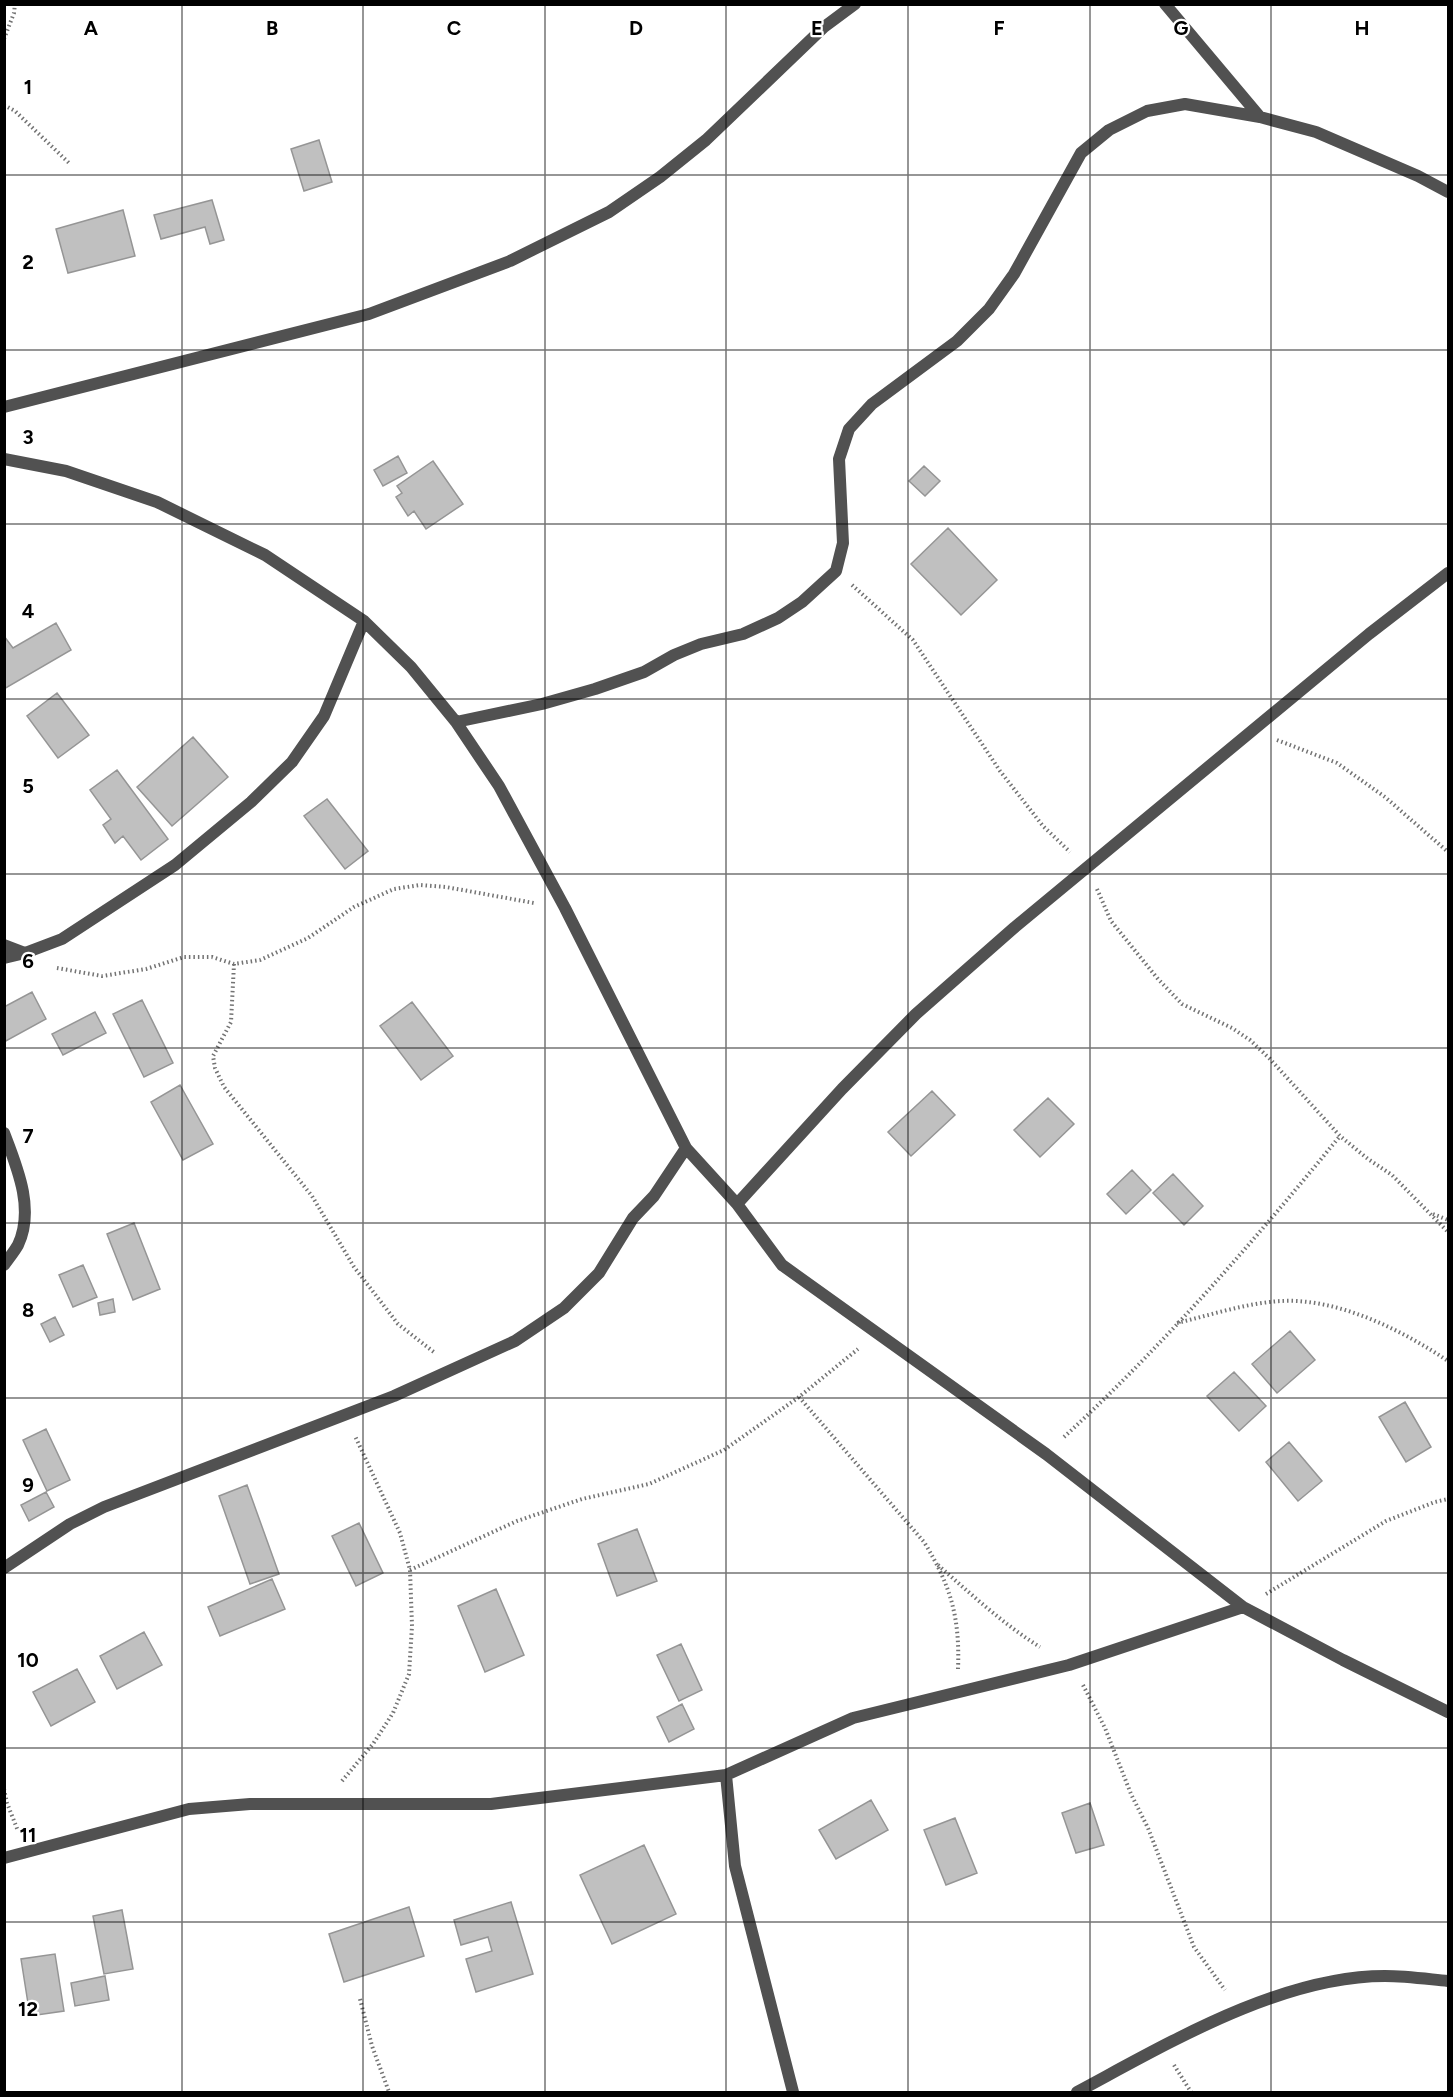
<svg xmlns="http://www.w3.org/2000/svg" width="1453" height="2097" font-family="Figtree,sans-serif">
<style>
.building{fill:#c0c0c0;stroke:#959595;stroke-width:1.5}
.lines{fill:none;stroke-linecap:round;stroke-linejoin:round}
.path{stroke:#737373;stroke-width:4;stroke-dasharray:1.5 3;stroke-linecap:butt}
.minor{stroke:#515151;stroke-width:12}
.grid{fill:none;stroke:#000;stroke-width:1.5;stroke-opacity:0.55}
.grid-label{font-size:20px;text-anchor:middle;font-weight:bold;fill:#000;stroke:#fff;stroke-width:4.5;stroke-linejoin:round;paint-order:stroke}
</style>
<rect width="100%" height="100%" fill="#fff"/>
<path class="building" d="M319,140L332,182L304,191L291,149Z
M212,200L224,240L210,244L205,227L161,239L154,215Z
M123,210L135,256L68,273L56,229Z
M398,456L407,473L383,486L374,470Z
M433,461L463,504L426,529L414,511L408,516L396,497L402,493L397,486Z
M924,466L940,481L925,496L909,481Z
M948,528L997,580L961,615L911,564Z
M56,623L71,650L4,689V636L13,648Z
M57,693L89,735L58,758L27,716Z
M193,737L228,777L172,826L137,787Z
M117,770L168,839L141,860L123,836L115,843L103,825L111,819L90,790Z
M327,799L368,851L345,869L304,816Z
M32,992L46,1019L4,1042V1007Z
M142,1000L173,1063L144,1077L113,1014Z
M412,1002L453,1056L421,1080L380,1026Z
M95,1012L106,1033L63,1055L52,1034Z
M180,1085L213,1144L183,1160L151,1102Z
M932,1091L955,1115L911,1156L888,1132Z
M1048,1098L1074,1124L1040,1157L1014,1130Z
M1132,1170L1151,1190L1126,1214L1107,1194Z
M1173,1174L1203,1206L1184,1225L1153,1193Z
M134,1223L160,1289L133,1300L107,1234Z
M83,1265L97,1297L73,1307L59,1275Z
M113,1299L115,1312L100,1315L98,1303Z
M55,1317L64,1335L50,1342L41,1324Z
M1290,1331L1315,1360L1277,1393L1252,1364Z
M1234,1372L1266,1406L1239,1431L1207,1396Z
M1405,1402L1431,1447L1406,1462L1379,1417Z
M46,1429L70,1480L47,1491L23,1440Z
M1289,1442L1322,1481L1298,1501L1266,1462Z
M247,1485L279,1574L250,1584L219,1496Z
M46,1492L54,1507L29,1521L21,1505Z
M359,1523L383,1573L356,1586L332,1536Z
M637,1529L657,1581L617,1596L598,1544Z
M272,1579L285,1609L220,1636L208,1607Z
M496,1589L524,1655L485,1672L458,1606Z
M144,1632L162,1665L117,1689L100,1656Z
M681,1644L702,1690L679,1701L657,1655Z
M77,1669L95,1702L51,1726L33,1692Z
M682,1704L694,1729L669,1742L657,1717Z
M871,1800L888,1830L836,1859L819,1830Z
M1090,1803L1104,1845L1076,1853L1062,1813Z
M955,1818L977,1873L946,1885L924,1830Z
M644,1845L676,1914L612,1944L580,1875Z
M511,1902L533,1974L476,1992L466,1959L492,1951L488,1937L461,1945L454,1920Z
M409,1907L424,1956L344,1982L329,1934Z
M122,1910L133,1969L104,1974L93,1916Z
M55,1954L64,2011L30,2016L21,1959Z
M105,1976L109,2000L75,2006L71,1983Z"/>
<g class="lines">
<path class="path" d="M4,39L14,13L15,4
M4,105L15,111L69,163
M852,585L913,640L1000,771L1043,826L1070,852
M1277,740L1337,763L1385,797L1448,852
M1097,889L1111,921L1158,979L1182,1004L1232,1028L1250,1040L1270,1059L1340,1136L1368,1159L1392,1175L1448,1232
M234,964L231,1022L213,1056L215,1068L224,1087L312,1196L354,1267L398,1324L435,1353
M57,968L102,976L146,969L184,957H212L234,964L260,960L308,938L354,907L394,889L420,885L446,887L534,903
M1433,1214L1448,1220
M1177,1323C1211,1315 1246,1303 1281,1301C1338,1298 1402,1330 1448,1361
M799,1397L924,1542C951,1586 960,1618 958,1669
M1064,1437C1164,1345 1254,1241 1340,1136
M938,1565C971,1594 1003,1624 1040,1647
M410,1570L517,1521L582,1499L649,1484L724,1450L799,1397L858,1349
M1266,1594L1386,1521L1435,1502L1448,1499
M1083,1685L1105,1728L1131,1794L1148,1828L1194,1947L1225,1990
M342,1781L373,1744L393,1713L409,1674L412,1626L410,1570L400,1533L355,1436
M4,1789L7,1803L18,1831
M360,1999L372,2046L389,2092
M1174,2065L1191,2092"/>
<path class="minor" d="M1165,4L1260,117
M4,407L369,314L510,261L609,212L660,177L706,140L824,27L855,4
M4,459L66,471L157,502L265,555L364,621L411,667L456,722L499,786L565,908L686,1148L737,1204L782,1265L1046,1454L1243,1607L1343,1660L1448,1712
M456,722L542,704L595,689L644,672L674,655L701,644L743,634L778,618L802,602L836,571L843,543L839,459L849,429L872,404L957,341L989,309L1014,274L1081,153L1109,130L1147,111L1185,104L1260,117L1316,132L1418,176L1448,192
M4,945L25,953
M4,958L25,953L62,939L175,865L251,802L292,762L324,716L364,621
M4,1133C17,1167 35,1209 18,1245C14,1252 9,1258 4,1265
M737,1204L842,1089L916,1014L1015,927L1369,634L1448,573
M4,1568L70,1524L104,1507L394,1396L515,1341L564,1308L599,1273L633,1218L654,1196L686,1148
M726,1775L735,1866L793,2092
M4,1858L189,1809L250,1804H491L726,1775L853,1718L1069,1665L1243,1607
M1077,2092C1167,2044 1280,1976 1385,1976C1406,1976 1427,1979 1448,1981"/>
</g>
<path class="grid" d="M182,4V2092M363,4V2092M545,4V2092M726,4V2092M908,4V2092M1090,4V2092M1271,4V2092M4,175H1448M4,350H1448M4,524H1448M4,699H1448M4,874H1448M4,1048H1448M4,1223H1448M4,1398H1448M4,1573H1448M4,1748H1448M4,1922H1448"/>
<g class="grid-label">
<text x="91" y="35">A</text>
<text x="272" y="35">B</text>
<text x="454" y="35">C</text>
<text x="636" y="35">D</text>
<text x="817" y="35">E</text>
<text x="999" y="35">F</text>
<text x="1181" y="35">G</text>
<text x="1362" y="35">H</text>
<text x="28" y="94">1</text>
<text x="28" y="269">2</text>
<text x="28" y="444">3</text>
<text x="28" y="618">4</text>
<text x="28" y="793">5</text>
<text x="28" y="968">6</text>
<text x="28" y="1143">7</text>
<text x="28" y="1317">8</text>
<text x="28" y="1492">9</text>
<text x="28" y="1667">10</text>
<text x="28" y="1842">11</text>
<text x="28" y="2016">12</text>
</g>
<rect width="1453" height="2097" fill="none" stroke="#000000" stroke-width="12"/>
</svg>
